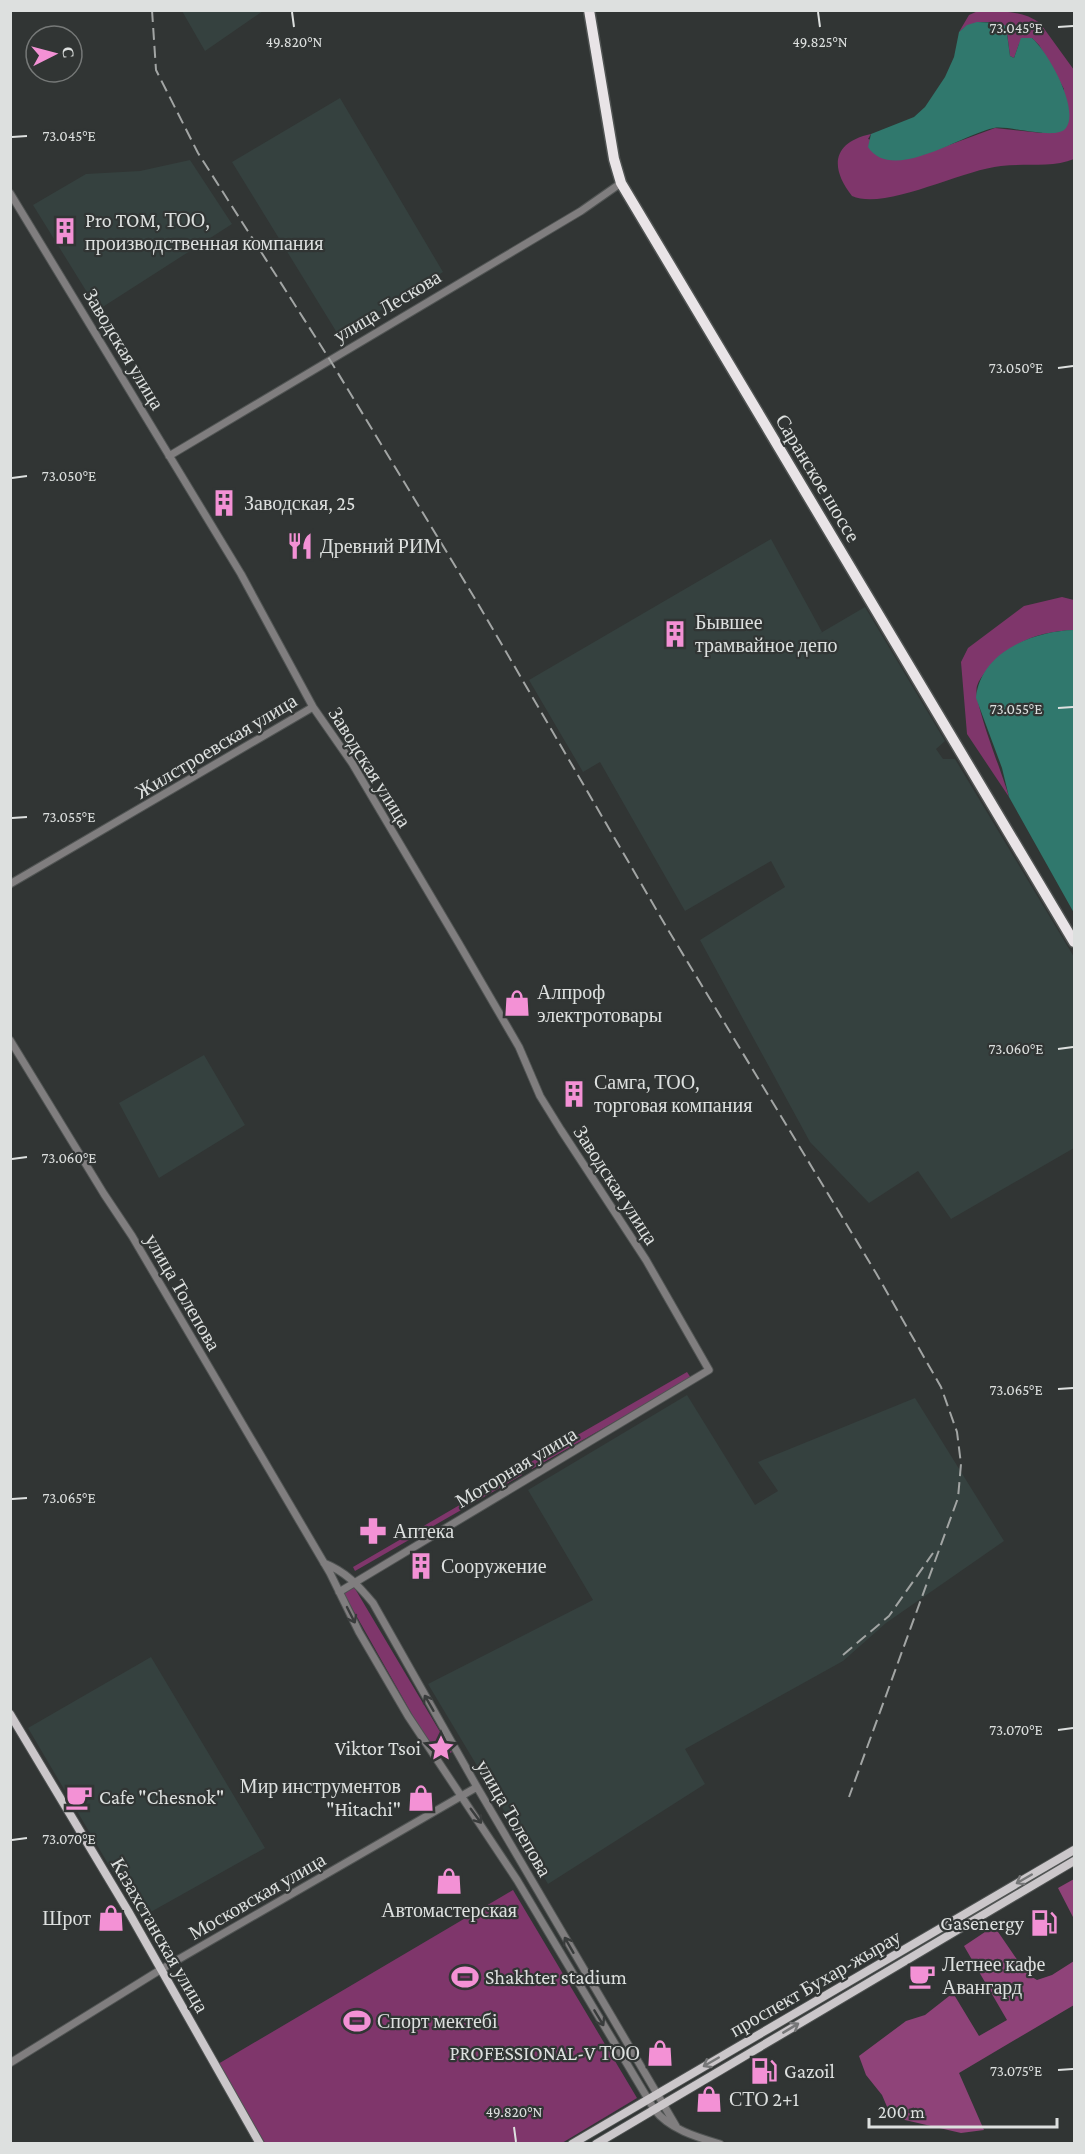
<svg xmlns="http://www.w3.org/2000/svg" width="1085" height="2154" font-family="'Crimson Pro',serif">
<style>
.built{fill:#35413f}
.green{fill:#7f366b}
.forest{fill:#8f4379}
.water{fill:#30786d}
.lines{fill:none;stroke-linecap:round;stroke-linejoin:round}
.minor-casing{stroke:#505453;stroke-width:9}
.major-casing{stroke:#505453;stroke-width:10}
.highway-casing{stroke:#505453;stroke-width:13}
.minor{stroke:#807e7f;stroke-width:7}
.major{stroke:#cbc7ca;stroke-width:8}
.highway{stroke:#e9e4e7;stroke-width:10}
.rail{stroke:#a2a5a4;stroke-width:2;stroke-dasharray:12 6;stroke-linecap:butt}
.oneway{stroke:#393c3c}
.oneway2{stroke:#767778}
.ticks{fill:none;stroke:#dde0df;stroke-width:2}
.labels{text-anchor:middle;stroke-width:4.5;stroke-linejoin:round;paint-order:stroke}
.poi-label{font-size:20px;fill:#dde0df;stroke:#313534;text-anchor:start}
.street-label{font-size:20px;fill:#dde0df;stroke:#313534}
.ticks-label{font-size:15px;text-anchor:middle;fill:#dde0df;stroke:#313534;stroke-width:4.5;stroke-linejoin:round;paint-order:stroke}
</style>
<rect width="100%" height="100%" fill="#313534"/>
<path class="built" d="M182,11H263L205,51Z
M340,98L443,272L339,336L232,162Z
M190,160L232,224L98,310L33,205L86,174L140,171Z
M771,539L822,632L819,634L865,607L945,741L936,749L943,759H955L1074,957V1148L951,1219L918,1171L869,1203L810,1142L700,940L785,887L771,861L685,911L600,762L583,772L529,680Z
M204,1055L245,1125L159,1178L119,1103Z
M687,1395L755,1505L778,1491L758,1462L915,1398L1004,1541L886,1623L843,1661L685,1749L705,1784L548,1884L428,1684L593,1600L528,1490Z
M151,1657L265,1848L140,1918L28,1728Z"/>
<path class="green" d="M978,11C1000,11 1022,10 1040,23L1074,70V159C1052,168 1025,163 1001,166C961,170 885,211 852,196C829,167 833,142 871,134L868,139L922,155L995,128L1042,133L1064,89L1039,45L1032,38L1019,44L1014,58L1010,56L1007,33L1000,23C983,21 972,21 959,32L969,15Z
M1062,597L1074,600V630C1048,631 1023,637 1003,655C994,663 980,675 977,686C972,700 1004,777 1009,797L967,734L961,662L968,648L1024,606Z
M687,1372L691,1378L532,1469L529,1463Z
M520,1470L522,1475L355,1571L353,1567Z
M354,1587L452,1752L441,1759L413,1716L344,1594Z
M513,1890L637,2098L562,2143H265L218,2064Z"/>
<path class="forest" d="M1074,1879V1919L1058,1888Z
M994,1926L1027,1974L1037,1980L1052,1975L1074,1961V2005L959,2073L984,2130L961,2133L905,2120L888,2109L882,2095L866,2075L859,2056L906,2021L925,2015L953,1993L979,2036L1007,2020L964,1946Z"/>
<path class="water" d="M977,22L1000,23L1006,26L1010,56L1014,58L1021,38H1032C1048,52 1080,109 1066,128C1057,141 1009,125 994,128C962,134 892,184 868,147L871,134L914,117L925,107L945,77L954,57L959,32L967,25Z
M1074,630V913L1009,797L1002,768L976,698C980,652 1033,631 1074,630Z"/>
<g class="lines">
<defs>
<path id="minor" d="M10,193L241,574L313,707L352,763L458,942L519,1047L540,1096L561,1130L646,1260L709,1370L339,1592
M169,456L581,211L621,183
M10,884L313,707
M10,1040L104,1194L132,1236L330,1573L359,1632L408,1716L517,1880L654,2109C669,2129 696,2137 720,2144
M324,1563C346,1572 358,1585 373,1603L477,1787L676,2126
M10,2063L160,1970L477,1787"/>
<path id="major" d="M10,1714L128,1911L260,2144
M572,2144L1074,1850
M596,2144L1074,1861"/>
<path id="highway" d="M589,10L614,159L621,183L1074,942"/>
</defs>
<use href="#minor" class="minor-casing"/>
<use href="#major" class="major-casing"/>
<use href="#highway" class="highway-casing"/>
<use href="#minor" class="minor"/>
<use href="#major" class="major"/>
<use href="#highway" class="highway"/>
<path class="rail" d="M152,10L156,70L198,153L330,360L477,602L667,928L876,1273L941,1387L957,1432L961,1464L958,1498L849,1797
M843,1655L889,1616L933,1553"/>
</g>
<defs><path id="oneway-shaft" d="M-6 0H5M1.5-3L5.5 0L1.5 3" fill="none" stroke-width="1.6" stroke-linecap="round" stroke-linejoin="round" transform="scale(1.5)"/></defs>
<g class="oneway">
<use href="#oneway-shaft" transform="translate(351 1615) rotate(63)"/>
<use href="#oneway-shaft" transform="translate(429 1703) rotate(-120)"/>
<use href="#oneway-shaft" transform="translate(476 1816) rotate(54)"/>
<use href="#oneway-shaft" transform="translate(569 1945) rotate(-120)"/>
<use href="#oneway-shaft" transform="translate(599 2018) rotate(59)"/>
</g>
<g class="oneway2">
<use href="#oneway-shaft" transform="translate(1024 1879) rotate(150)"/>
<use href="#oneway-shaft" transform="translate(791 2028) rotate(-31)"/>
<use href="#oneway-shaft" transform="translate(711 2062) rotate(150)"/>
</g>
<path class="ticks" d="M292,12L294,27M818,12L820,27M1058,27L1073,26M12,137L27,136M1058,368L1073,366M12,478L27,476M1058,708L1073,707M12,818L27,817M1058,1049L1073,1047M12,1159L27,1157M1058,1389L1073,1388M12,1499L27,1498M1058,1730L1073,1728M12,1840L27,1838M1058,2070L1073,2069M514,2127L516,2142"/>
<defs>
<symbol id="building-bare" viewBox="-9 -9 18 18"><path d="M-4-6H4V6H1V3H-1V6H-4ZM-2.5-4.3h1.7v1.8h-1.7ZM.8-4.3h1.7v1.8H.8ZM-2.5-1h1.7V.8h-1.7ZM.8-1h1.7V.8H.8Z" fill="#f391d5" stroke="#313534" stroke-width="2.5" paint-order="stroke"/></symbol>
<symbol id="restaurant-bare" viewBox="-9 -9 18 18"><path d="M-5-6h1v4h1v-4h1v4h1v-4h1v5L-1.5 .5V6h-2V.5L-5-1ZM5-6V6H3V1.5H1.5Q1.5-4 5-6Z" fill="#f391d5" stroke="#313534" stroke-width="2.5" paint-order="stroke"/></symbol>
<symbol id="shop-bare" viewBox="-9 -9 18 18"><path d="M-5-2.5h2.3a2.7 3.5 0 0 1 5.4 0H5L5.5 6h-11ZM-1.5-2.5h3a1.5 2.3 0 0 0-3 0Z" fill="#f391d5" stroke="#313534" stroke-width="2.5" paint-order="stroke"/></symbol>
<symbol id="pharmacy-bare" viewBox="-9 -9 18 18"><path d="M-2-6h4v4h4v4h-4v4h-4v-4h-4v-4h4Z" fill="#f391d5" stroke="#313534" stroke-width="2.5" paint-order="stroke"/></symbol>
<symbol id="sight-bare" viewBox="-9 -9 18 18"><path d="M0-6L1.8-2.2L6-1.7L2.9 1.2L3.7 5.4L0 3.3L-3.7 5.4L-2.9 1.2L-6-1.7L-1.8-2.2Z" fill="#f391d5" stroke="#313534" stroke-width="2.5" paint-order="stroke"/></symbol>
<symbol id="cafe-bare" viewBox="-9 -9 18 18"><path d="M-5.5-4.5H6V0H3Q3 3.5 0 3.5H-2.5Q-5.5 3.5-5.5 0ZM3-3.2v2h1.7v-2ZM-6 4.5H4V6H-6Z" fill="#f391d5" stroke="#313534" stroke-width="2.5" paint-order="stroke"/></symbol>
<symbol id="fuel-bare" viewBox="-9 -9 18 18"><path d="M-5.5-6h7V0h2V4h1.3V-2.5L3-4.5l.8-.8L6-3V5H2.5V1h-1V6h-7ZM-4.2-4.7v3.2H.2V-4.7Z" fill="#f391d5" stroke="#313534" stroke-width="2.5" paint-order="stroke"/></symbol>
<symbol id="stadium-bare" viewBox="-9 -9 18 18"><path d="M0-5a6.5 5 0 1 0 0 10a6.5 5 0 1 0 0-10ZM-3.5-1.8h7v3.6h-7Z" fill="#f391d5" stroke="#313534" stroke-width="2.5" paint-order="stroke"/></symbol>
</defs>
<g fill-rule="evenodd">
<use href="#building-bare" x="46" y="212" width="38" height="38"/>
<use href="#building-bare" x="205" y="484" width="38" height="38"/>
<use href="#restaurant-bare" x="281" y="527" width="38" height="38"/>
<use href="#building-bare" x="656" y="615" width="38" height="38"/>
<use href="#shop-bare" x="498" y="984" width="38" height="38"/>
<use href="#building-bare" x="555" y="1075" width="38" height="38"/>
<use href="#pharmacy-bare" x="354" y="1512" width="38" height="38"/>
<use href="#building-bare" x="402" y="1547" width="38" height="38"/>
<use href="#sight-bare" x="422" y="1729" width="38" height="38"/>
<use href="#cafe-bare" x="60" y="1778" width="38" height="38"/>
<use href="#shop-bare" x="402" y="1779" width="38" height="38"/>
<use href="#shop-bare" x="430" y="1862" width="38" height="38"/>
<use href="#shop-bare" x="92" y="1899" width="38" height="38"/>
<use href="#fuel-bare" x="1025" y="1904" width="38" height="38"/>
<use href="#cafe-bare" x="903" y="1957" width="38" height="38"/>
<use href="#stadium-bare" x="446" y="1958" width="38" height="38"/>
<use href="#stadium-bare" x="338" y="2002" width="38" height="38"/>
<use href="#shop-bare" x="641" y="2034" width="38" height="38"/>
<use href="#fuel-bare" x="745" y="2052" width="38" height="38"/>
<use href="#shop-bare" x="690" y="2080" width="38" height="38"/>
</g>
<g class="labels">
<g class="poi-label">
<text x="85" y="227">Pro TOM, ТОО,<tspan x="85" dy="23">производственная компания</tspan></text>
<text x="244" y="510">Заводская, 25</text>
<text x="320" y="553">Древний РИМ</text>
<text x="695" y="629">Бывшее<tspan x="695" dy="23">трамвайное депо</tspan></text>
<text x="537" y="999">Алпроф<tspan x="537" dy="23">электротовары</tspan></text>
<text x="594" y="1089">Самга, ТОО,<tspan x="594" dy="23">торговая компания</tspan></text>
<text x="393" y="1538">Аптека</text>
<text x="441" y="1573">Сооружение</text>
<text x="421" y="1755" text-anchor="end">Viktor Tsoi</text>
<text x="401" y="1793" text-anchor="end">Мир инструментов<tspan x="401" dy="23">"Hitachi"</tspan></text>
<text x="99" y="1804">Cafe "Chesnok"</text>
<text x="449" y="1917" text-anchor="middle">Автомастерская</text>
<text x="91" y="1925" text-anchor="end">Шрот</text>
<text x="1024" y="1930" text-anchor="end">Gasenergy</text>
<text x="942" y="1971">Летнее кафе<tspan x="942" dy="23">Авангард</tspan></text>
<text x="485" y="1984">Shakhter stadium</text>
<text x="377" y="2028">Спорт мектебі</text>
<text x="640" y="2060" text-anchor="end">PROFESSIONAL-V ТОО</text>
<text x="784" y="2078">Gazoil</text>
<text x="729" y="2106">СТО 2+1</text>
</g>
<g class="street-label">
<text transform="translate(387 306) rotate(-31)" y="7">улица Лескова</text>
<text transform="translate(124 349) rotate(59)" y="7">Заводская улица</text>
<text transform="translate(818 478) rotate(59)" y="7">Саранское шоссе</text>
<text transform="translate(216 746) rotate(-31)" y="7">Жилстроевская улица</text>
<text transform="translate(370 767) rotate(58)" y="7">Заводская улица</text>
<text transform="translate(616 1185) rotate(57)" y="7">Заводская улица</text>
<text transform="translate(183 1292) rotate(60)" y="7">улица Толепова</text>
<text transform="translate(516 1467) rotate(-31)" y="7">Моторная улица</text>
<text transform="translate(514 1818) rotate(60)" y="7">улица Толепова</text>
<text transform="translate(257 1896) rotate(-30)" y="7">Московская улица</text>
<text transform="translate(160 1935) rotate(60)" y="7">Казахстанская улица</text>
<text transform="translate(815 1983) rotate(-30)" y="7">проспект Бухар-жырау</text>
</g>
</g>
<g class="ticks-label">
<text x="1016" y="33">73.045°E</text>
<text x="294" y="47">49.820°N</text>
<text x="820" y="47">49.825°N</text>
<text x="69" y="141">73.045°E</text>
<text x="1016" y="373">73.050°E</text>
<text x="69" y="481">73.050°E</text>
<text x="1016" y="714">73.055°E</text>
<text x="69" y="822">73.055°E</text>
<text x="1016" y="1054">73.060°E</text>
<text x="69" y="1163">73.060°E</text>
<text x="1016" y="1395">73.065°E</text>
<text x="69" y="1503">73.065°E</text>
<text x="1016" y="1735">73.070°E</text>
<text x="69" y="1844">73.070°E</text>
<text x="1016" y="2076">73.075°E</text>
<text x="514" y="2117">49.820°N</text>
</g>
<rect width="1085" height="2154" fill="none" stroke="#dde0df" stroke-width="24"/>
<g transform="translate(54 54) rotate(84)"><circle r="28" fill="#313534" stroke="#767978" stroke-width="1.5"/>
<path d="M0-4.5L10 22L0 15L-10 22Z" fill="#f391d5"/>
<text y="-9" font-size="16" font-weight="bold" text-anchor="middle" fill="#dde0df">С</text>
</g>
<path d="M869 2118v9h188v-9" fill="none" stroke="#dde0df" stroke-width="3"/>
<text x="878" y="2118" font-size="18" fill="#dde0df" stroke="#313534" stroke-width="4.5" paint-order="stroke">200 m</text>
</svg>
